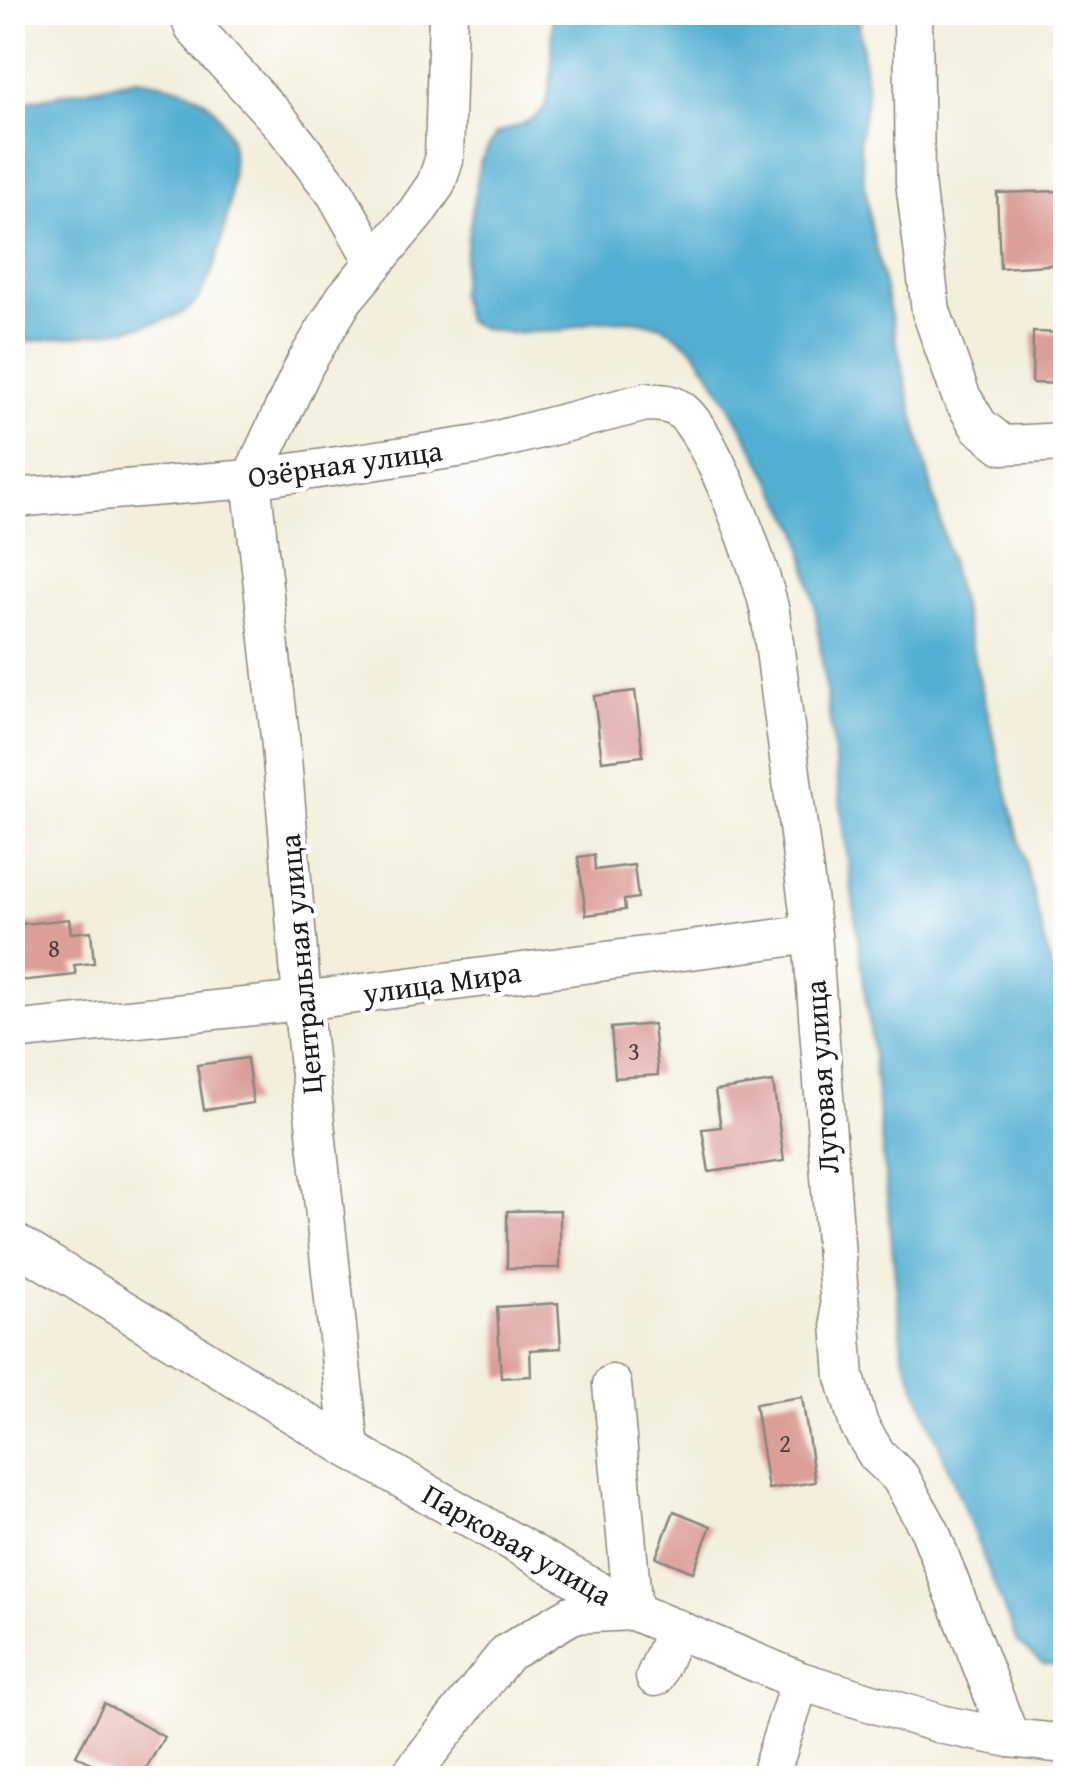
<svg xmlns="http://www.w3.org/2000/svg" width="1078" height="1791" font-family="'Gentium Book Plus',serif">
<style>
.water{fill:#53afd1;stroke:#386676;stroke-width:2.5}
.building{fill:#db9e99}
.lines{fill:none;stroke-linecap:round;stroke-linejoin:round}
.minor-casing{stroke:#88867c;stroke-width:41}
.minor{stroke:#fff;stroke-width:38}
.labels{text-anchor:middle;stroke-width:9;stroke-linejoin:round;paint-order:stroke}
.number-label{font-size:25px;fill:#4c3c3b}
.street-label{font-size:30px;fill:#1c1c1c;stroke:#fff}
</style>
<rect width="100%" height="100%" fill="#fff"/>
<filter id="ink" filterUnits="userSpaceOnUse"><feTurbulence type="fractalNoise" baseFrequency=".01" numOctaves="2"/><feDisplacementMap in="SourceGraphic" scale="20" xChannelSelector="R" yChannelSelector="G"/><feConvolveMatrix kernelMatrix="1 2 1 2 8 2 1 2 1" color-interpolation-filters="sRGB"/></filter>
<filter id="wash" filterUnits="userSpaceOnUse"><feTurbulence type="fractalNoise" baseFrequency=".0048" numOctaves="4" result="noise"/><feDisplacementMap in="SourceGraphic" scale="40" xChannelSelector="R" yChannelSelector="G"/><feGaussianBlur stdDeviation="2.25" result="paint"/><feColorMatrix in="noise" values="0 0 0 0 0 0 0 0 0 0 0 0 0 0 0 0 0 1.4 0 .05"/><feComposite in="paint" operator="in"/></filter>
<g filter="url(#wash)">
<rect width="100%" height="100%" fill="#f3efdc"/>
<path class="water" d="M552,13H858L867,95L859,142L871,226L907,388L1065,1023V1666L1042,1663L1017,1642L903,1354L872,1046L815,606L799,530L721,390L694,349L663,326L632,320L594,321L561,331L511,333L482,328L465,320L459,294L480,162L496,134C510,129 527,124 539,114C556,98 552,36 552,13Z
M137,79C163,83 188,86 209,104C217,110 230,133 231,144C238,180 220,279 192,306C166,331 53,338 13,343V104Z"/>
<g id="blocks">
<path class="building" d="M1059,191L1063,264L1000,268L997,193Z
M1033,332L1066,333V384L1032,383Z
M635,691L643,756L602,761L594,696Z
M594,855L595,870L634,865L638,898L624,900L625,910L586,915L578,857Z
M69,919L71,933L91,931L94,963L74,965L76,975L19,981L13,925Z
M653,1024L658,1075L615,1078L611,1028Z
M247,1058L253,1103L204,1110L197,1065Z
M773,1082L784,1161L709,1172L702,1129L721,1127L715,1091Z
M560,1210V1268H507V1211Z
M558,1303L561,1348L530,1350L531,1376L501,1378L497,1307Z
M802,1397L815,1482L768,1489L755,1404Z
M674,1511L711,1526L693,1572L656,1557Z
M104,1703L164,1737L141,1778H118L76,1755Z"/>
</g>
</g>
<g filter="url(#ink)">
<use href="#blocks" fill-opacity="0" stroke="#88867c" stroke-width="2.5"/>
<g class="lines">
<defs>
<path id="minor" d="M188,12L194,28L282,124L336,194L374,261
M913,12L915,182L931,311L961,396L979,426L1003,445L1066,442
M12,498L251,479L478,445L646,402C659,403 672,402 683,412C714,439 761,569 770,612L812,934L845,1377L859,1425L877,1455L900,1477L930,1531L1010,1738
M12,1031L302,1001L812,934
M12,1241L350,1449L633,1611L800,1681L944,1725L1010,1738L1066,1744
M612,1384L633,1611
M350,1449L302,1001L281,746L251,479L305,364L344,299L416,213L436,184L444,160L448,12
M655,1677L676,1628
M408,1778L507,1653L573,1614L633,1611
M769,1778L800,1681"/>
</defs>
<use href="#minor" class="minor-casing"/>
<use href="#minor" class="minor"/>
</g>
</g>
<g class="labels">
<g class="number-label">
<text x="54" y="957">8</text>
<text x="634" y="1060">3</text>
<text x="785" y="1452">2</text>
</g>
<g class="street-label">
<text transform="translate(345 464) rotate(-8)" y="10">Озёрная улица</text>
<text transform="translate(301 964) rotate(-95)" y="10">Центральная улица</text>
<text transform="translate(442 983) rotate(-8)" y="10">улица Мира</text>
<text transform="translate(822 1077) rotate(-94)" y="10">Луговая улица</text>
<text transform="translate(517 1545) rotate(30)" y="10">Парковая улица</text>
</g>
</g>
<rect width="1078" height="1791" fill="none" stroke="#fff" stroke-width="50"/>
</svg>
